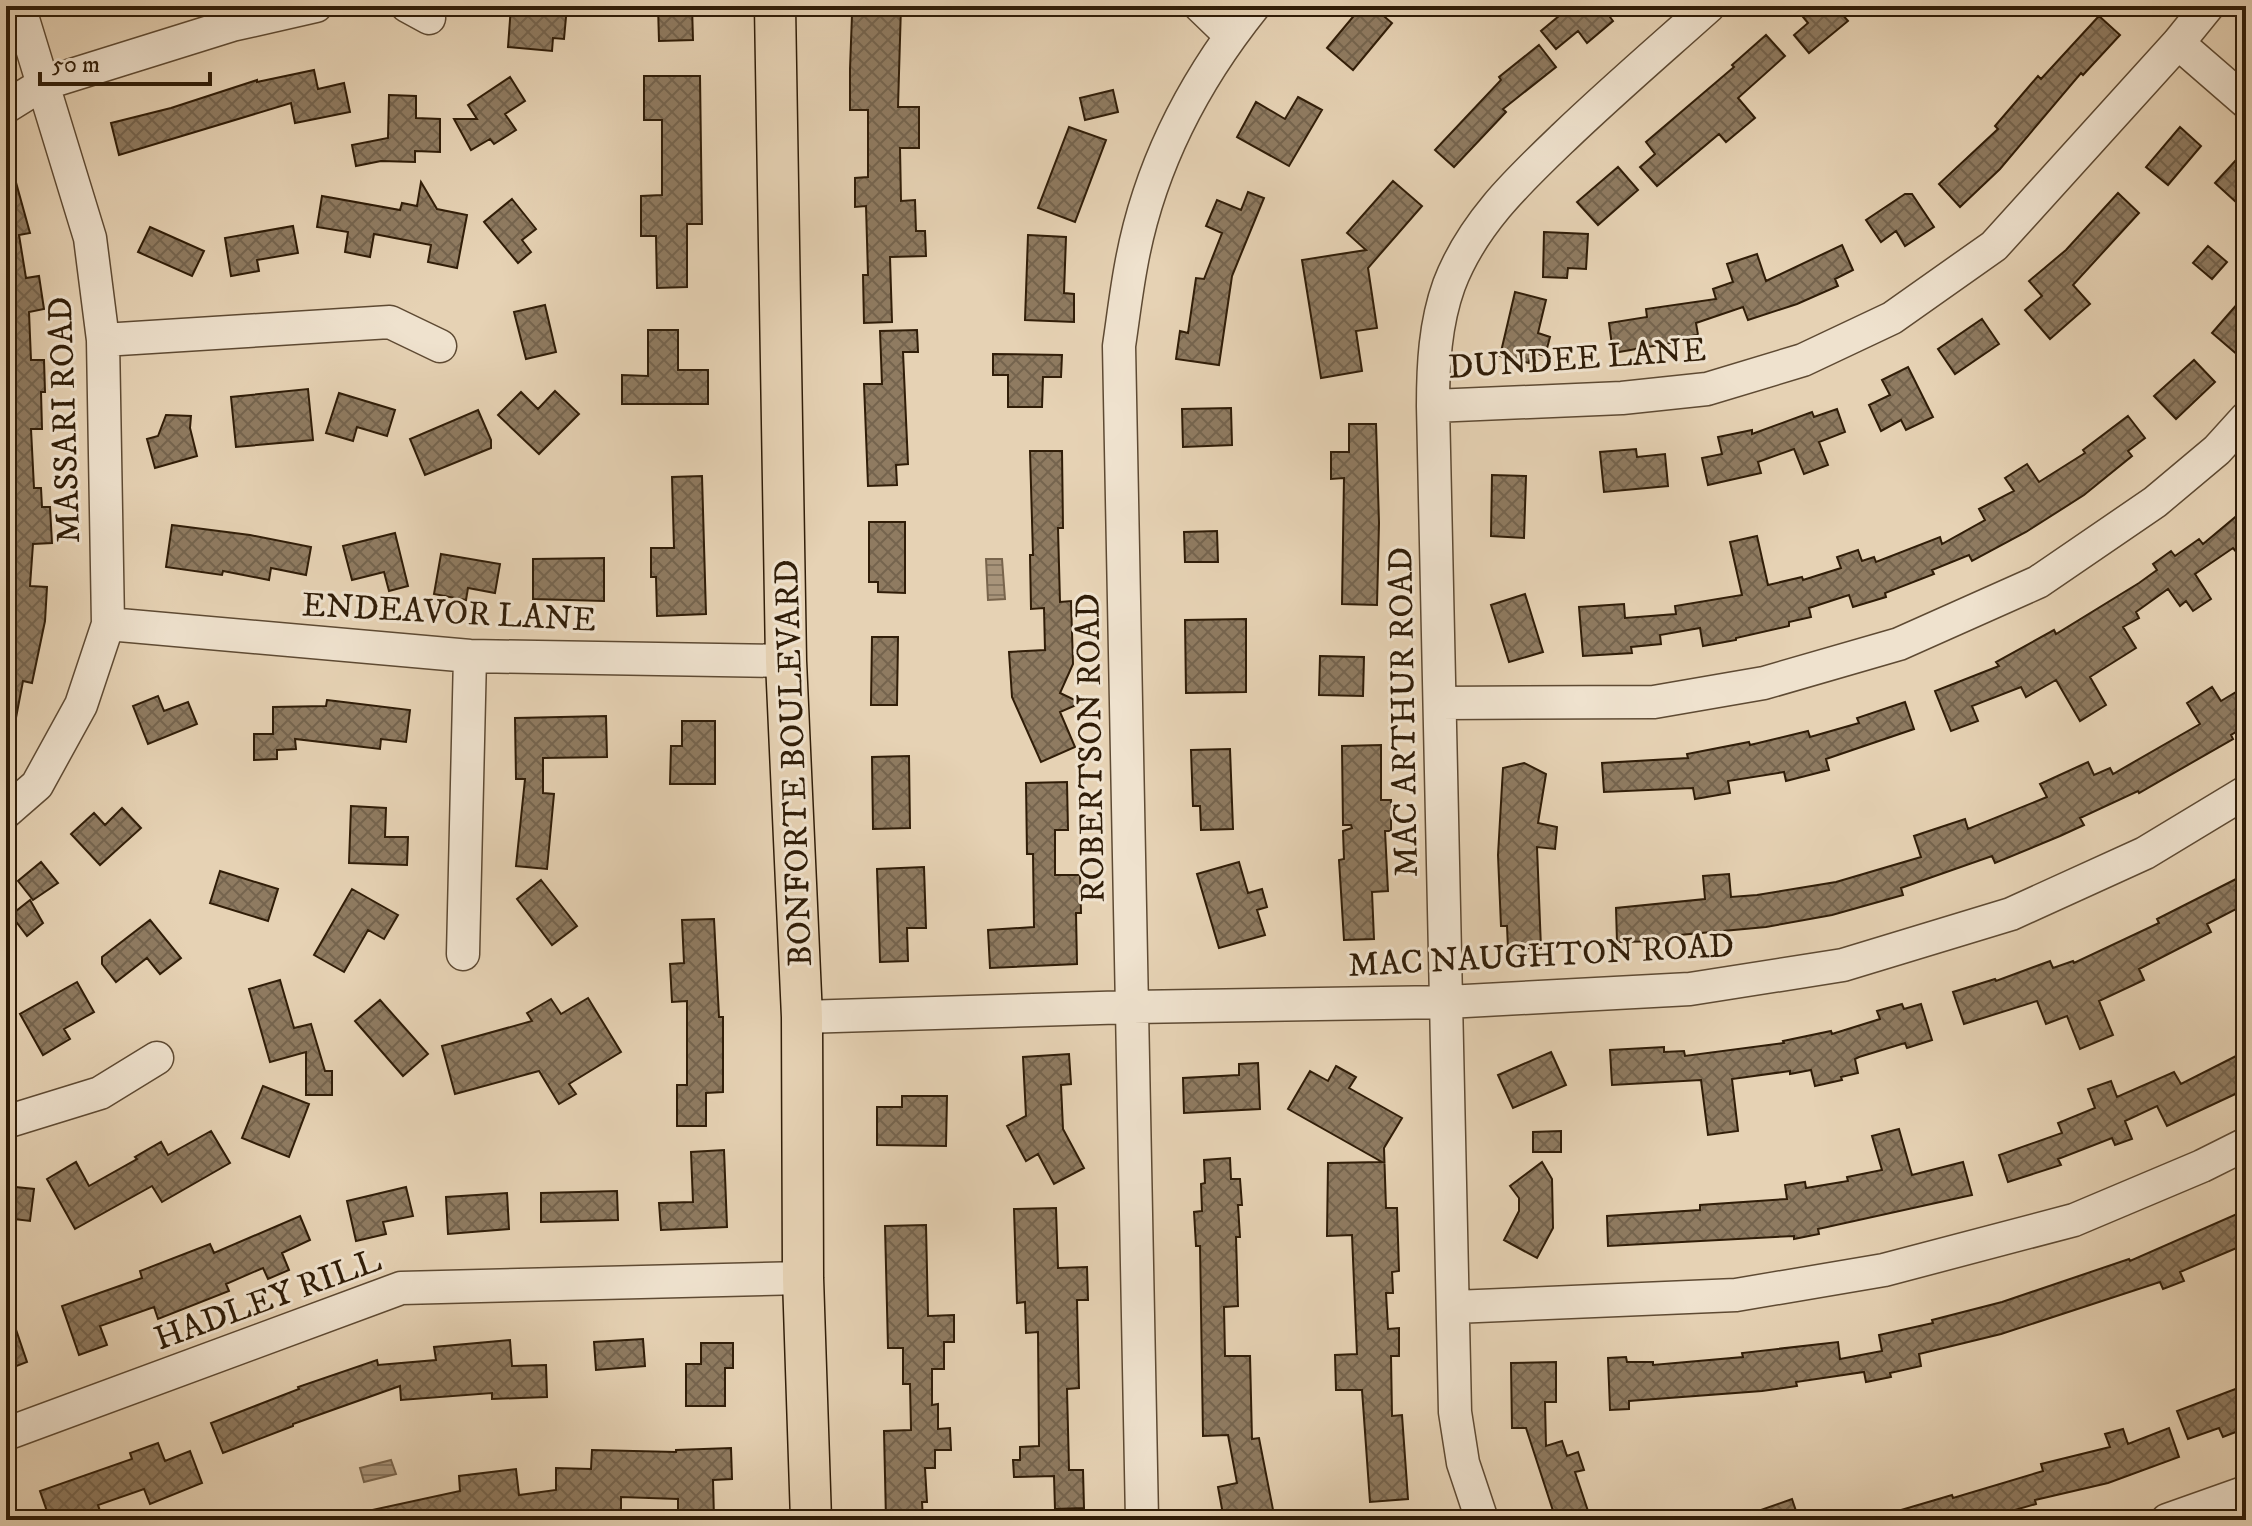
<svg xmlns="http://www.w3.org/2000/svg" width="2252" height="1526" font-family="'IM FELL DW Pica',serif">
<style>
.water{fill:url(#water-rules);stroke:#78644c;stroke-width:2}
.building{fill:url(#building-cross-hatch);stroke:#301d08;stroke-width:2}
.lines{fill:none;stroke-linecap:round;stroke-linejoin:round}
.minor-casing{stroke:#5e4a33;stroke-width:35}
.major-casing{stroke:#301d08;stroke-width:43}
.minor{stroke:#efe2ce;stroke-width:32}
.major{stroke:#e6d2b4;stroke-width:40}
.labels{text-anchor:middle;stroke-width:6;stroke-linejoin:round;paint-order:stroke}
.street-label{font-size:34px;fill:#301d08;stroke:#efe2ce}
</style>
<defs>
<pattern id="water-rules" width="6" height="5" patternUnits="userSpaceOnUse" patternTransform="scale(2)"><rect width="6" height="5" fill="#a8947a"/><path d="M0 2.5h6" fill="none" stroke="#897862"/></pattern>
<pattern id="building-cross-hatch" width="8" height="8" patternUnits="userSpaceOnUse" patternTransform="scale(2)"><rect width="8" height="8" fill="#8f7b61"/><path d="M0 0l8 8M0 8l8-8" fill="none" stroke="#75644e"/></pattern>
</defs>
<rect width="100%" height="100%" fill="#e6d2b4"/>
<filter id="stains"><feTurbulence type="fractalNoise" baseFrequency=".0025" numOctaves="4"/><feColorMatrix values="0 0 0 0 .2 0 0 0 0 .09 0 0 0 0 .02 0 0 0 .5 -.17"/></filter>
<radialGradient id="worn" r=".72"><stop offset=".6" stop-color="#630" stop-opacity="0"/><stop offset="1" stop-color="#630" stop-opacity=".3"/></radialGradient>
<path class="water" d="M986,559H1002L1005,599L988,600Z
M391,1460L396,1474L364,1482L360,1468Z"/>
<path class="building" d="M511,6H567L564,39L553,38L552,51L508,47Z
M658,6H692L693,40L659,41Z
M863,6H901L898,107H919V148H900L901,201L915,200L916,231H925L926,256L890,257L892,322L864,323L863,275H868L866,206L855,207V178L868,177V110H850V69L852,15H863Z
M1362,6H1372L1392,23L1353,70L1327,48Z
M1571,6H1623L1610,17L1613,21L1587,43L1578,31L1556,49L1541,31Z
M1794,6H1835L1848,21L1809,53L1794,35L1808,23Z
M2099,16L2120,35L2083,75L2081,73L2000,169L1960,207L1939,184L1998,129L1995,126L2038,76L2041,79Z
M1766,35L1785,56L1738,98L1755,118L1726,142L1719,134L1657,186L1640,167L1655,154L1646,142L1734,67L1732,65Z
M1539,45L1556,67L1503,109L1506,112L1454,167L1435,150L1501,80L1499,77Z
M314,70L318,89L344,83L350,112L295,123L291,103L119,155L111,123L171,108L257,80V82Z
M644,76H700L702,224H687V287L657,288L656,236H641V196L662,195V120H644Z
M510,77L525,101L505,114L516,130L494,144L490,139L471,150L454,119H477L468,105Z
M1113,90L1118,112L1085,120L1080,98Z
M389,95L416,96V118L440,119V152L415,151V162L381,161L356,166L352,145L388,138Z
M1298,97L1322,110L1289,166L1237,137L1256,102L1285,119Z
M1069,127L1106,140L1075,222L1038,208Z
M2180,127L2201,146L2168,185L2146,167Z
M2237,159L2246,167V191L2236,202L2215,183Z
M1618,167L1638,190L1598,225L1577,202Z
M6,168H12L30,233L19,235L26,278L39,276L44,309L29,312L31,360H44L45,392H41L42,429H31L34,488H41L42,507H50L52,543L33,544L30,586L47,587L45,621L32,683L23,681L15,723H6V490H9L6,431Z
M1393,181L1422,206L1368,268L1377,328L1356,331L1362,371L1321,378L1302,260L1366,250L1347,233Z
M421,182L437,209L467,215L457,268L428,262L431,245L374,234L370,257L345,252L348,232L317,227L322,196L400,210L402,203L417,206Z
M1248,192L1264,198L1232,276L1219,365L1176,359L1180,331L1188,333L1196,278L1204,279L1222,233L1206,226L1217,200L1241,210Z
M2118,193L2139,213L2073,285L2090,304L2050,339L2025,310L2042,296L2029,281L2066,250Z
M1905,194H1912L1934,227L1905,246L1896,231L1881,242L1866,220Z
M512,199L536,229L522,240L531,252L518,263L484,222Z
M293,226L298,253L257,260L259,271L231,276L225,238Z
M150,227L204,251L192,276L138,252Z
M1544,232L1588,234L1586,269L1568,268L1567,278L1543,277Z
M1028,235L1066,237L1064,293L1074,294V322L1025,320Z
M1842,245L1853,270L1835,279L1838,286L1797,304L1748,320L1743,307L1696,323L1698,335L1670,339L1671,343L1613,353L1609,323L1647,317L1646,309L1716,299L1713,289L1733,282L1727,264L1757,254L1766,281Z
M2208,246L2227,262L2212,279L2193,263Z
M1515,292L1546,300L1538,333L1550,337L1545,356L1531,352L1529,363L1500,356Z
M2246,294V362L2212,333Z
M545,305L556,352L526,359L514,312Z
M1982,319L1999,344L1955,374L1938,349Z
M648,330H678V370H708V404H622V375L648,376Z
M917,330L918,352H903L908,464L896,465L897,485L868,486L864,384H882L880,331Z
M993,354L1062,355L1061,377H1043L1042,407H1008V375H993Z
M2194,360L2215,382L2176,419L2154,396Z
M1908,367L1933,417L1906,430L1901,420L1881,431L1869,405L1890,395L1882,380Z
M308,389L313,440L236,447L231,397Z
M555,391L579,414L539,454L498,415L521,392L538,409Z
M339,393L395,410L387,436L357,427L353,441L326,433Z
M1231,408L1232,445L1183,447L1182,409Z
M1837,409L1845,432L1819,442L1828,465L1804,474L1794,449L1758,462L1761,473L1708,485L1702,458L1722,454L1718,437L1752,430V434L1812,412L1814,417Z
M478,410L491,440V448L425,475L410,439Z
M166,415L191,416L190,428L197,456L155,468L147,439L158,436Z
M2128,416L2145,438L2128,451L2132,456L2084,495L2026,532L1972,561L1969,555L1932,570L1934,574L1885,593L1886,597L1853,607L1849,595L1809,608L1811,617L1789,622V626L1736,638V640L1703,646L1700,628L1660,635L1661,644L1631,647L1632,653L1583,656L1579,607L1624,604L1625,618L1676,614L1675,606L1742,595L1730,542L1757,536L1768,585L1802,577L1803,580L1841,568L1837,557L1858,550L1862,561L1874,557L1876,562L1940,537L1942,544L1985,520L1979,509L2014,491L2005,478L2027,464L2039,482L2085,453L2083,450Z
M1349,424H1376L1379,523L1377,605L1342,604L1344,478L1331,479V452H1349Z
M1636,449L1637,457L1665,454L1668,486L1604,492L1600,452Z
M1030,451H1062L1063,528H1058L1060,602L1071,601L1073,664L1060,693L1081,703L1060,712L1075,747L1041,762L1012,697L1009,652L1045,650L1044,608L1031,609L1030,555H1033Z
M1492,475L1526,476L1524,538L1491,536Z
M702,476L706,614L657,616L656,577H651V548H674L672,477Z
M2246,508V564L2233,548L2195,574L2211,599L2193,611L2186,601L2180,606L2168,589L2136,612L2139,618L2123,627L2136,648L2090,677L2106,705L2080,721L2056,680L2026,697L2021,687L1972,706L1978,721L1951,731L1935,691L1999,666L1996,662L2054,630L2056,634L2139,583L2157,570L2153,564L2171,551L2175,556L2199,539L2203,544Z
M869,522H905V593L878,592V582H869Z
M172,525L250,535L311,547L306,575L271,568L269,580L223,571L222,575L166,567Z
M1217,531L1218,562H1185L1184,532Z
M395,533L408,586L389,591L384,572L352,580L343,546Z
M441,554L500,564L495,593L468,588L466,600L434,594Z
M604,558V601L533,599V559Z
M1525,594L1543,652L1509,662L1491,605Z
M1246,619V692L1186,693L1185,620Z
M872,637H898L897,705H871Z
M1320,656L1364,657L1363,696L1319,695Z
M2246,686V726L2231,735L2233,739L2139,793L2138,791L2080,818L2084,825L2060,836L1995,863L1992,856L1901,888L1903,895L1832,915L1766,927L1669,936V941L1617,942L1616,908L1705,899L1703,876L1729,874L1731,897L1757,895L1836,882L1921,857L1914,836L1965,819L1968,829L2047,797L2040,784L2088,762L2094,775L2110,768L2113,774L2200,724L2187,703L2212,687L2221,701Z
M158,696L164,711L188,702L197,724L148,744L133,706Z
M327,700L410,710L406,742L381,739L380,749L295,739L296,749L277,750V759L254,760V734H273V707L326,706Z
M1905,702L1914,729L1826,759L1829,770L1786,781L1784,772L1728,781L1730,793L1695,799L1693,788L1604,792L1602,763L1688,758L1687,754L1749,742L1750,745L1808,731L1810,737L1859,723L1857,718Z
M606,716L607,757L543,758V793L554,794L547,869L516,866L525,779H516L515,718Z
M682,721H715V784H670L671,746H682Z
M1381,745V800H1391V831H1385L1388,891L1372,892L1374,939L1344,940L1339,860L1344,859L1343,831L1352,828L1351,825H1343L1342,746Z
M1230,749L1233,829L1201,830L1200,806H1193L1191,750Z
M909,756L910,828L873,829L872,757Z
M1524,763L1546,774L1538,823L1557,827L1555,849L1537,847L1541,948L1508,949L1507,926H1501L1498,855L1503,768Z
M1067,782L1068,830H1055V875H1080L1081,913H1076L1077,964L990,968L988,930L1034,927L1033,854H1027L1026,783Z
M351,806L386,808L385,837H408L407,865L349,863Z
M122,808L141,828L100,865L71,834L94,813L105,825Z
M41,862L58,883L33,900L18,881Z
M1239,862L1248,893L1262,889L1267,907L1257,910L1265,935L1219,948L1197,874Z
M924,867L926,928H907L908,961L880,962L877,869Z
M220,871L278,889L268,921L210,903Z
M2246,874V904L2207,924L2211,932L2139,969L2144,980L2099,1001L2113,1035L2080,1049L2067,1016L2046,1024L2037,1001L1964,1024L1953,992L1995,979L1996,981L2050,961L2053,968L2073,961L2074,963L2159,923L2157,919Z
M541,880L577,926L552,945L517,899Z
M352,889L398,915L384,939L368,930L344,972L314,955Z
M30,900L43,923L27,936L11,915Z
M714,919L719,1017H723V1092L706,1093V1126H677V1085H687V1001L672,1002L670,964L684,963L682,920Z
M150,920L181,958L160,974L147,958L116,982L102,964V957Z
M280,980L294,1028L311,1024L325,1071H332V1095H306V1052L270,1062L249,989Z
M77,982L94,1012L64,1029L70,1039L43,1055L20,1014Z
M588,998L621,1052L569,1084L576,1094L559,1104L539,1071L455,1094L442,1046L532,1021L527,1013L551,999L561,1014Z
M380,1000L428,1054L403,1076L355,1021Z
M1902,1004L1904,1009L1921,1004L1932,1040L1907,1048L1905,1043L1859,1057L1855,1059L1858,1073L1841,1077L1842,1080L1815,1086L1811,1070L1790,1074V1071L1732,1079L1738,1131L1708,1135L1701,1080L1612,1085L1610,1050L1664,1047V1052L1684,1051L1685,1056L1784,1043L1783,1041L1831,1031L1832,1034L1880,1019L1877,1011Z
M2246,1051V1089L2167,1126L2157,1106L2125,1121L2132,1139L2115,1145L2112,1138L2058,1159L2061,1165L2008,1182L1999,1155L2062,1133L2058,1123L2095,1108L2088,1089L2111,1081L2117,1097L2174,1072L2181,1084Z
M1551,1052L1566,1085L1513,1108L1498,1075Z
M1069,1054L1071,1084L1061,1085L1063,1129L1084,1168L1054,1184L1038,1154L1026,1161L1007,1126L1026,1116L1023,1057Z
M1258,1063L1260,1109L1184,1113L1183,1078L1239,1075V1064Z
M1336,1066L1356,1077L1349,1088L1402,1118L1384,1148L1386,1208H1397L1399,1271L1392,1272L1393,1293H1386L1388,1329L1399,1328V1356H1391L1392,1416L1402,1415L1408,1499L1370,1502L1362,1390H1336L1335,1355L1357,1354L1352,1235L1327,1236L1328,1163L1382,1162L1288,1109L1310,1071L1328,1081Z
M263,1086L309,1104L289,1157L242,1138Z
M902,1096H947L946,1146L877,1145V1107H902Z
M1899,1129L1912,1175L1963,1162L1972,1195L1818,1229L1819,1234L1794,1239V1236L1608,1246L1607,1216L1700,1210V1205L1787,1199L1785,1185L1805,1182L1806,1188L1848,1181L1847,1177L1882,1170L1872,1136Z
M211,1131L230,1163L162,1202L152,1186L75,1229L47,1179L76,1162L89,1186L137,1159L135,1157L161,1142L168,1155Z
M1561,1131V1152H1533V1132Z
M724,1150L727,1227L661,1230L659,1203L693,1202L691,1152Z
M1230,1158L1231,1179H1240L1242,1205H1238L1240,1237H1236L1238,1306L1224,1307L1225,1356H1250L1252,1439L1259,1438L1275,1520H1224L1218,1487L1237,1483L1228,1435L1203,1436L1200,1246H1196L1194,1212L1202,1211L1201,1184L1205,1183L1204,1160Z
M1542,1162L1552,1179L1553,1228L1537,1258L1504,1240L1519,1211V1198L1510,1186Z
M6,1186L34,1189L30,1221L6,1218Z
M406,1187L413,1216L383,1222L386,1234L356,1241L347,1201Z
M617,1191L618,1220L541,1222V1193Z
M507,1193L509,1229L448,1234L446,1197Z
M1056,1208L1058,1268L1087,1267L1088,1300H1077L1079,1388L1067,1389L1069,1470H1083L1084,1508L1055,1509L1054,1476L1014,1477L1013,1460H1020V1447L1039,1446L1038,1332L1026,1333L1025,1302L1017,1303L1014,1209Z
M2246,1210V1244L2180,1272L2184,1281L2163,1289L2160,1282L2001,1334L1919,1354L1921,1366L1890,1373L1891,1377L1866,1382L1864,1372L1796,1382L1797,1386L1762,1391L1629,1401V1409L1610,1410L1608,1358L1626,1357L1627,1362H1653V1365L1743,1357L1742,1353L1838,1342L1840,1359L1882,1351L1879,1335L1933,1323L1932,1320L2002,1302L2129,1259L2130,1261Z
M300,1216L310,1240L282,1253L289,1270L268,1279L263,1268L226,1284L229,1291L158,1319L154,1307L100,1326L107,1345L79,1355L62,1306L142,1278L140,1271L210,1244L214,1253Z
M926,1225L928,1316L954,1315V1342H944V1369H932V1405L938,1404V1429L950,1428L951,1450H935V1468H925L927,1502H922L923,1520H886L884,1431L911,1430L910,1384H903V1348H888L885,1226Z
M9,1309L27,1362L6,1370V1310Z
M643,1339L645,1366L596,1370L594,1342Z
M510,1340L512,1366L546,1365L547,1397L492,1399V1393L401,1400L400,1386L293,1424V1426L223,1453L211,1423L299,1389L298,1387L377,1360L378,1365L436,1360L434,1347Z
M701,1343H733V1368H725V1406H686V1364H701Z
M1556,1362V1402H1545L1546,1446L1562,1441L1567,1456L1578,1452L1584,1470L1575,1472L1591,1520H1556L1526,1428H1512L1511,1363Z
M2246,1385V1428L2223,1437L2219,1428L2188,1439L2177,1411Z
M2169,1428L2179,1457L2108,1483L2035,1500L2036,1504L1980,1520H1884V1515L1952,1495L1953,1498L2043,1471L2041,1464L2110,1447L2105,1434L2123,1429L2128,1444Z
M158,1443L165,1461L190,1451L202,1483L150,1504L144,1489L98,1505L103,1520H80L77,1512L50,1520L40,1491L132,1459L130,1453Z
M731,1448L732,1479L713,1480L714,1518L678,1519V1499L621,1497V1514L536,1512L537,1520H517L516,1513L457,1520H364L363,1512L460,1491L459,1476L516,1469L519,1495L556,1490V1468L591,1469L592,1450L676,1452V1450Z
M1792,1499L1799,1520H1741V1517Z"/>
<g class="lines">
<defs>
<path id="minor" d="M407,6L429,18
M1200,6L1230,35
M2178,43L2246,102
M6,107L43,84L232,25L316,6
M103,340L390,322L440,346
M1433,406L1622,398L1707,389L1803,360L1892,318L1994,246L2178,43L2208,6
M108,624L470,656L786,661
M1440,703L1654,702L1764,683L1899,644L2038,582L2155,502L2217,450L2246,418
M6,812L37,785L81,705L108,624L103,340L90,238L19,6
M463,954L470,656
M802,1017L1133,1007L1447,1002L1690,989L1843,965L2011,914L2145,853L2246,792
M6,1122L100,1093L157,1058
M1454,1307L1736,1295L1884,1270L2074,1220L2202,1166L2246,1144
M6,1434L401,1288L803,1278
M1142,1520L1119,346C1123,319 1126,293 1131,266C1148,170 1193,82 1254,6
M1482,1520L1463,1463L1455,1412L1433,406C1433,365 1435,324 1449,285C1472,224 1518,181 1564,137C1611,92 1661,49 1709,6
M2167,1520L2246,1492"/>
<path id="major" d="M775,6L786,661L802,1017L803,1278L811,1520"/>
</defs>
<use href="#minor" class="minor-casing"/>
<use href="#major" class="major-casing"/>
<use href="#minor" class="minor"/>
<use href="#major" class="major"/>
</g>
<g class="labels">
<g class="street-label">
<text transform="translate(1577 357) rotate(-4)" y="12">DUNDEE LANE</text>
<text transform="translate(63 420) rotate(-92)" y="12">MASSARI ROAD</text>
<text transform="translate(449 611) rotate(3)" y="12">ENDEAVOR LANE</text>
<text transform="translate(1402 712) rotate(-91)" y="12">MAC ARTHUR ROAD</text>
<text transform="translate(1089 748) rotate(-91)" y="12">ROBERTSON ROAD</text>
<text transform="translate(792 763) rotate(-92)" y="12">BONFORTE BOULEVARD</text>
<text transform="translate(1541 954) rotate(-3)" y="12">MAC NAUGHTON ROAD</text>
<text transform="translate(267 1298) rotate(-20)" y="12">HADLEY RILL</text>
</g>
</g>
<rect width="2252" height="1526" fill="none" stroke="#e6d2b4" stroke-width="32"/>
<rect x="8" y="8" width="2236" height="1510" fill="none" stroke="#301d08" stroke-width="4"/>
<rect x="16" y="16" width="2220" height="1494" fill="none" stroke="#301d08" stroke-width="2"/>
<path d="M40 72v12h170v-12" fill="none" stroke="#301d08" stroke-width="4"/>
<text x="52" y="72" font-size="24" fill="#301d08" stroke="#efe2ce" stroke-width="6" paint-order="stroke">50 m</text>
<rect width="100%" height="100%" filter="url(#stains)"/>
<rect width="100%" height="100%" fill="url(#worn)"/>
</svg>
